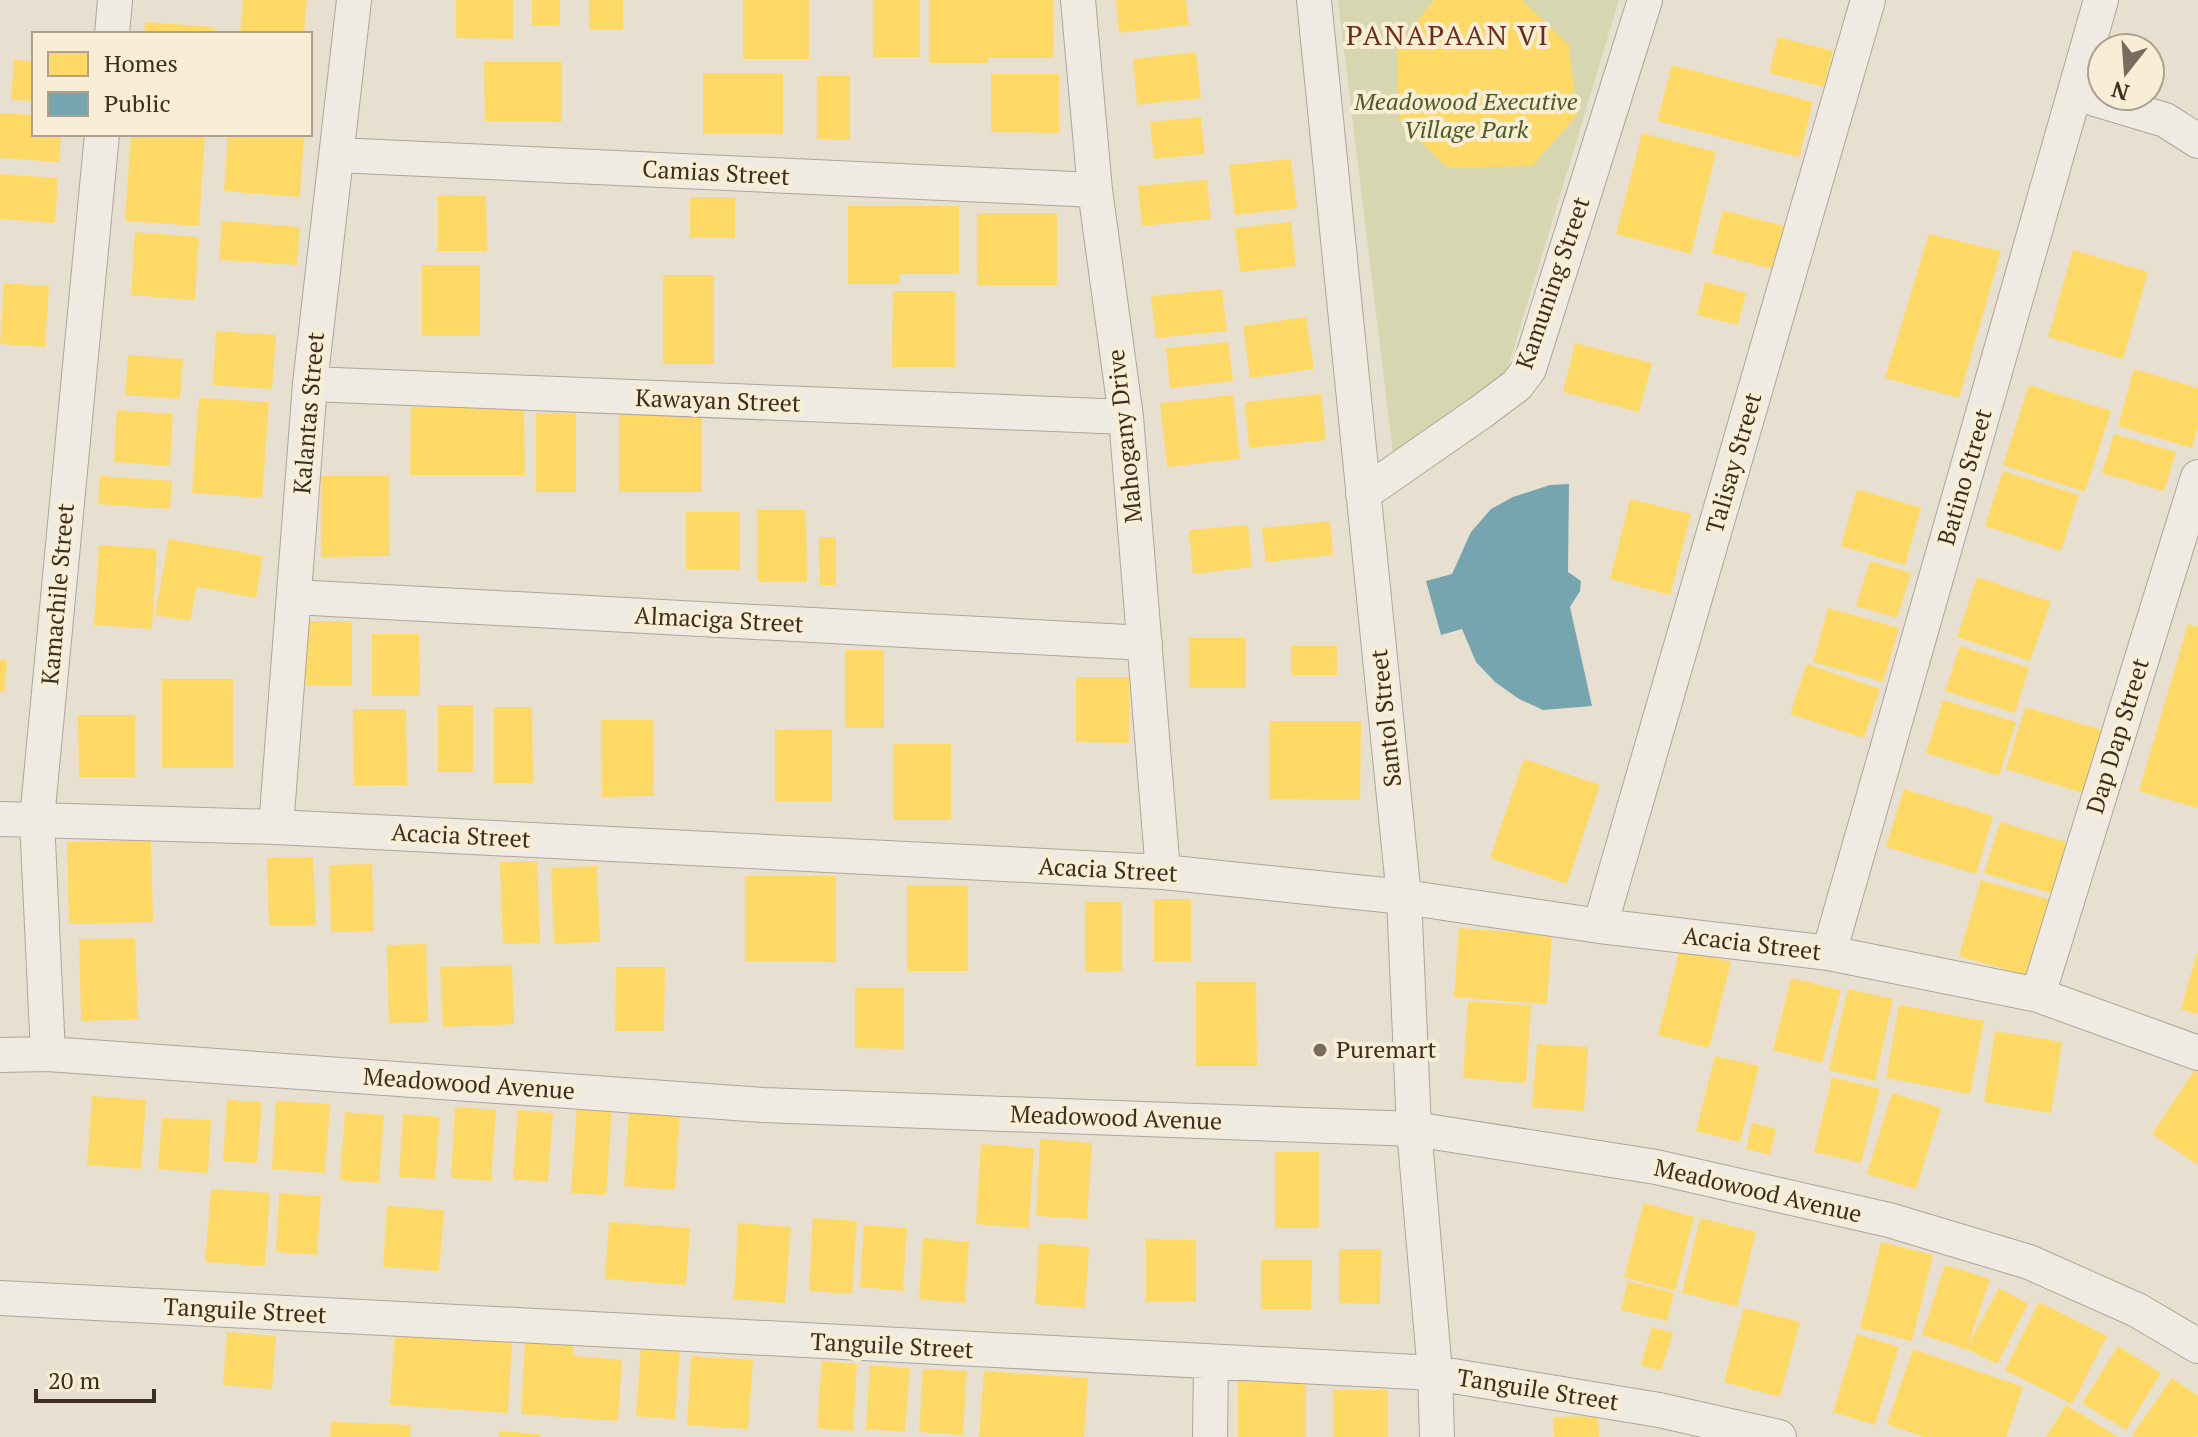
<svg xmlns="http://www.w3.org/2000/svg" width="2198" height="1437" font-family="'PT Serif',serif">
<style>
.green{fill:#d6d7b1}
.homes{fill:#ffd966}
.public{fill:#76a5af}
.lines{fill:none;stroke-linecap:round;stroke-linejoin:round}
.street-casing{stroke:#ada598;stroke-width:36}
.street{stroke:#efebe2;stroke-width:34}
.poi-dot{fill:#786c5d;stroke:#f8eed6;stroke-width:3}
.labels{text-anchor:middle;stroke-width:8;stroke-linejoin:round;paint-order:stroke}
.park-label{font-size:24px;font-style:italic;fill:#4d5b24;stroke:#f8eed6}
.street-label{font-size:24px;fill:#3d2e1f;stroke:#f8eed6}
.poi-label{font-size:24px;fill:#3d2e1f;stroke:#f8eed6;text-anchor:start}
.quarter-label{font-size:28px;letter-spacing:2px;fill:#6c2d1b;stroke:#f8eed6}
</style>
<rect width="100%" height="100%" fill="#e7e0d0"/>
<path class="green" d="M1338,0H1619L1500,394L1393,454Z"/>
<path class="homes" d="M243,0H307L304,34H240Z
M456,0H513V39L456,38Z
M532,0H560V25L532,26Z
M589,0H623V29L589,30Z
M743,0H809V59H743Z
M873,0H920V57H873Z
M929,0H1053L1054,58H988V63H929Z
M1116,0H1186L1189,25L1119,33Z
M1434,0H1522L1569,46L1577,115L1532,166L1448,168L1399,120L1397,47Z
M145,22L215,27V34H144Z
M1778,37L1833,51L1824,87L1769,73Z
M1196,52L1201,98L1137,105L1133,59Z
M14,60L34,61V101L11,100Z
M484,62H562V122L485,121Z
M1672,65L1813,102L1799,157L1657,121Z
M703,73H783V134H703Z
M991,74H1059V133L991,132Z
M817,76H850V140L817,139Z
M0,113L34,115V134H61L59,162L0,158Z
M1201,117L1205,154L1154,159L1150,122Z
M1642,133L1716,152L1691,254L1616,234Z
M131,134H205L199,226L125,221Z
M228,134H304L300,197L224,191Z
M1291,159L1297,208L1235,215L1229,165Z
M0,174L58,178L55,223L0,219Z
M1207,180L1211,219L1142,226L1138,186Z
M438,195L486,196L487,251H438Z
M690,197H735V238H690Z
M848,206H959V274H900V284H848Z
M1723,210L1784,226L1773,269L1712,253Z
M977,213H1057V285H977Z
M222,221L300,227L297,265L219,260Z
M1291,222L1296,266L1240,272L1235,228Z
M135,232L199,237L195,300L131,295Z
M1929,234L2001,251L1959,398L1885,378Z
M2073,250L2148,272L2123,359L2048,337Z
M422,265H480V336H422Z
M663,275H714V364H663Z
M1705,282L1746,293L1738,325L1697,315Z
M4,283L49,286L45,347L0,344Z
M1222,289L1227,331L1156,338L1151,296Z
M893,291H955V367H892Z
M1306,317L1314,369L1250,378L1243,326Z
M216,331L276,335L272,389L213,385Z
M1228,342L1233,381L1170,388L1166,348Z
M1575,343L1652,363L1639,412L1563,392Z
M128,355L183,359L180,399L125,395Z
M2134,369L2198,388V427L2192,448L2118,426Z
M2029,385L2111,411L2085,492L2003,465Z
M1321,394L1326,440L1249,448L1245,402Z
M1233,395L1240,459L1167,467L1160,403Z
M199,398L269,402L262,498L192,493Z
M411,407H524L525,475H410Z
M117,410L173,414L170,466L114,462Z
M536,413H576V492H536Z
M619,413H702V492H619Z
M2114,434L2176,452L2164,491L2102,473Z
M2003,471L2079,495L2061,551L1985,526Z
M100,476L172,481L170,509L98,504Z
M321,476H389L390,556L321,557Z
M1857,489L1921,508L1905,565L1841,546Z
M1630,499L1691,514L1670,595L1610,579Z
M757,510H806L807,582H758Z
M686,512H740V570L686,569Z
M1330,521L1333,555L1266,562L1262,528Z
M1248,525L1252,567L1193,574L1189,530Z
M819,537H836V585H820Z
M169,539L263,556L256,598L197,587L190,621L155,615Z
M99,545L157,549L152,629L94,625Z
M1870,561L1911,573L1897,618L1856,606Z
M1977,577L2051,602L2030,661L1957,637Z
M1828,608L1899,628L1883,682L1813,662Z
M305,621H352V686H306Z
M2188,624L2198,627V808L2139,791Z
M372,634H419L420,696H372Z
M1189,638H1246V688H1189Z
M1291,646H1337V675H1291Z
M1960,646L2029,668L2015,713L1945,691Z
M845,650H884V728H845Z
M0,659L7,660L5,692H0Z
M1807,664L1880,689L1864,738L1790,714Z
M1076,677H1129V743L1076,742Z
M162,679H233V768H162Z
M1943,700L2016,722L1999,776L1926,753Z
M438,705H473V772H438Z
M494,707H532L533,783H494Z
M2025,707L2108,732L2089,795L2006,769Z
M353,709H406L407,785H354Z
M78,715H135V777H79Z
M601,720H653L654,796L602,797Z
M1270,721H1361L1360,800L1269,799Z
M832,729V801L775,802V730Z
M893,744H951V820H894Z
M1524,759L1600,785L1567,884L1490,858Z
M1904,789L1993,816L1976,874L1886,847Z
M2000,822L2076,845L2060,896L1984,873Z
M151,840L153,922L69,924L67,842Z
M313,857L316,925L269,926L267,858Z
M537,861L540,943L503,944L500,862Z
M372,864L374,931L331,932L329,865Z
M597,866L600,942L554,944L551,868Z
M745,876H836V962L745,961Z
M1981,880L2057,902L2035,978L1959,956Z
M907,885L968,886V971H907Z
M1154,899H1191V962L1154,961Z
M1085,902H1122V971L1085,972Z
M1459,928L1552,935L1547,1004L1454,997Z
M135,938L138,1019L81,1021L79,939Z
M426,944L428,1022L389,1023L387,945Z
M1680,949L1731,962L1709,1048L1658,1035Z
M2197,953H2198V1014L2181,1009Z
M512,965L514,1024L443,1027L440,967Z
M616,967H665L664,1031H615Z
M1791,978L1841,990L1822,1063L1773,1050Z
M1196,982H1256L1257,1066H1196Z
M855,988H904V1049L855,1048Z
M1848,989L1893,999L1875,1081L1829,1070Z
M1468,1001L1531,1005L1526,1083L1463,1078Z
M1899,1005L1984,1021L1970,1094L1886,1078Z
M1995,1031L2062,1042L2051,1113L1984,1102Z
M1537,1044L1588,1047L1584,1111L1532,1107Z
M1715,1056L1759,1066L1740,1142L1696,1131Z
M2198,1065V1165L2152,1134Z
M1832,1077L1880,1089L1861,1163L1814,1152Z
M1892,1093L1941,1108L1916,1189L1867,1174Z
M92,1096L146,1100L141,1169L87,1165Z
M227,1100L262,1102L257,1163L223,1161Z
M276,1101L330,1104L325,1173L272,1169Z
M577,1105L612,1108L606,1195L571,1193Z
M455,1107L496,1110L491,1181L451,1178Z
M518,1110L553,1113L548,1182L513,1179Z
M629,1111L680,1114L675,1190L624,1186Z
M345,1112L384,1115L379,1183L340,1180Z
M403,1114L440,1117L435,1179L399,1177Z
M162,1118L211,1120L208,1173L158,1169Z
M1752,1123L1776,1129L1770,1155L1746,1149Z
M1040,1139L1092,1143L1087,1219L1036,1216Z
M981,1144L1034,1148L1029,1228L976,1224Z
M1275,1152H1319V1228H1275Z
M211,1189L270,1193L265,1266L205,1262Z
M279,1193L321,1196L317,1255L276,1252Z
M1644,1203L1694,1217L1675,1291L1624,1277Z
M387,1206L444,1210L439,1271L383,1267Z
M813,1218L857,1221L852,1294L809,1291Z
M1700,1218L1756,1232L1737,1307L1682,1293Z
M609,1222L690,1228L686,1285L605,1279Z
M738,1223L791,1227L785,1303L734,1299Z
M864,1225L907,1228L903,1291L860,1287Z
M923,1238L969,1242L965,1303L919,1299Z
M1146,1239L1196,1240V1302H1146Z
M1881,1242L1933,1255L1912,1341L1860,1328Z
M1039,1243L1089,1247L1085,1308L1035,1304Z
M1339,1249H1381L1380,1304L1339,1303Z
M1261,1260H1312L1311,1309H1261Z
M1945,1265L1990,1279L1967,1348L1999,1288L2028,1304L1997,1364L1967,1349L1922,1335Z
M1628,1281L1674,1293L1667,1321L1621,1310Z
M2039,1302L2107,1336L2072,1404L2005,1370Z
M1744,1308L1800,1322L1780,1397L1724,1382Z
M1652,1327L1673,1333L1661,1371L1641,1365Z
M395,1331L512,1342L508,1413L390,1405Z
M227,1332L276,1336L272,1389L223,1385Z
M1857,1334L1899,1347L1875,1425L1833,1412Z
M525,1342L573,1345V1356L622,1360L618,1421L521,1414Z
M2118,1346L2161,1373L2126,1430L2082,1403Z
M641,1347L680,1350L675,1419L636,1416Z
M1913,1349L2023,1387L2006,1437H1924L1887,1424Z
M691,1356L753,1360L748,1429L687,1425Z
M822,1361L857,1364L853,1431L817,1428Z
M870,1365L910,1368L905,1432L866,1429Z
M923,1369L967,1371L963,1435L919,1432Z
M984,1371L1088,1378L1084,1437H979Z
M2172,1378L2198,1396V1435L2196,1437H2135L2132,1435Z
M1238,1380L1306,1381V1437H1238Z
M1333,1390H1388V1437H1333Z
M2066,1405L2118,1437H2046Z
M1598,1416L1599,1437H1554L1553,1417Z
M331,1422L411,1425L410,1437H330Z
M500,1431L540,1434V1437H499Z"/>
<path class="public" d="M1569,484L1568,572L1581,581L1580,591L1570,607L1592,706L1543,710L1519,699L1495,682L1476,662L1462,629L1441,635L1426,581L1452,574L1471,532L1491,509L1513,497L1550,485Z"/>
<g class="lines">
<defs>
<path id="street" d="M1078,0L1095,190L1126,417L1163,872
M1314,0L1404,897L1414,1129L1435,1373L1437,1437
M112,34L115,0
M2075,93L2165,120L2198,141
M337,155L1095,190
M310,384L1126,417
M1363,494L1481,412L1517,385L1529,369L1645,0
M294,597L1145,643
M0,819L276,827L1163,872L1404,897L1600,926L1829,953L2038,995L2198,1053
M276,827L310,384L354,0
M1600,926L1868,0
M1829,953L2101,0
M2038,995L2198,477
M48,1054L37,819L102,134
M0,1055L48,1054L763,1105L1414,1129L1656,1167L1889,1220L2029,1262L2137,1310L2198,1346
M0,1298L1435,1373L1659,1410L1779,1437
M1210,1437L1211,1363"/>
</defs>
<use href="#street" class="street-casing"/>
<use href="#street" class="street"/>
</g>
<circle class="poi-dot" cx="1320" cy="1050" r="8"/>
<g class="labels">
<g class="park-label">
<text x="1466" y="110">Meadowood Executive<tspan x="1466" dy="28">Village Park</tspan></text>
</g>
<g class="street-label">
<text transform="translate(716 173) rotate(3)" y="8">Camias Street</text>
<text transform="translate(1553 283) rotate(-71)" y="8">Kamuning Street</text>
<text transform="translate(718 401) rotate(2)" y="8">Kawayan Street</text>
<text transform="translate(309 413) rotate(-85)" y="8">Kalantas Street</text>
<text transform="translate(1125 436) rotate(-96)" y="8">Mahogany Drive</text>
<text transform="translate(1734 463) rotate(-74)" y="8">Talisay Street</text>
<text transform="translate(1965 477) rotate(-74)" y="8">Batino Street</text>
<text transform="translate(58 594) rotate(-85)" y="8">Kamachile Street</text>
<text transform="translate(719 620) rotate(3)" y="8">Almaciga Street</text>
<text transform="translate(1386 718) rotate(-96)" y="8">Santol Street</text>
<text transform="translate(2118 736) rotate(-73)" y="8">Dap Dap Street</text>
<text transform="translate(461 836) rotate(3)" y="8">Acacia Street</text>
<text transform="translate(1108 870) rotate(3)" y="8">Acacia Street</text>
<text transform="translate(1752 944) rotate(7)" y="8">Acacia Street</text>
<text transform="translate(469 1084) rotate(4)" y="8">Meadowood Avenue</text>
<text transform="translate(1116 1118) rotate(2)" y="8">Meadowood Avenue</text>
<text transform="translate(1758 1191) rotate(13)" y="8">Meadowood Avenue</text>
<text transform="translate(245 1311) rotate(3)" y="8">Tanguile Street</text>
<text transform="translate(892 1346) rotate(3)" y="8">Tanguile Street</text>
<text transform="translate(1538 1390) rotate(9)" y="8">Tanguile Street</text>
</g>
<g class="poi-label">
<text x="1336" y="1058">Puremart</text>
</g>
<g class="quarter-label">
<text x="1448" y="45">PANAPAAN VI</text>
</g>
</g>
<rect x="32" y="32" width="280" height="104" fill="#f8eed6" stroke="#ada18d" stroke-width="2"/>
<rect x="48" y="52" width="40" height="24" fill="#ffd966" stroke="#ada18d" stroke-width="2"/>
<text x="104" y="72" font-size="24" fill="#3d2e1f">Homes</text>
<rect x="48" y="92" width="40" height="24" fill="#76a5af" stroke="#ada18d" stroke-width="2"/>
<text x="104" y="112" font-size="24" fill="#3d2e1f">Public</text>
<g transform="translate(2126 72) rotate(197)"><circle r="38" fill="#f8eed6" stroke="#ada18d" stroke-width="2"/>
<path d="M0-6L14 30L0 20L-14 30Z" fill="#786c5d"/>
<text y="-12" font-size="22" font-weight="bold" text-anchor="middle" fill="#3d2e1f">N</text>
</g>
<path d="M36 1389v12h118v-12" fill="none" stroke="#3d2e1f" stroke-width="4"/>
<text x="48" y="1389" font-size="24" fill="#3d2e1f" stroke="#f8eed6" stroke-width="6" paint-order="stroke">20 m</text>
</svg>
